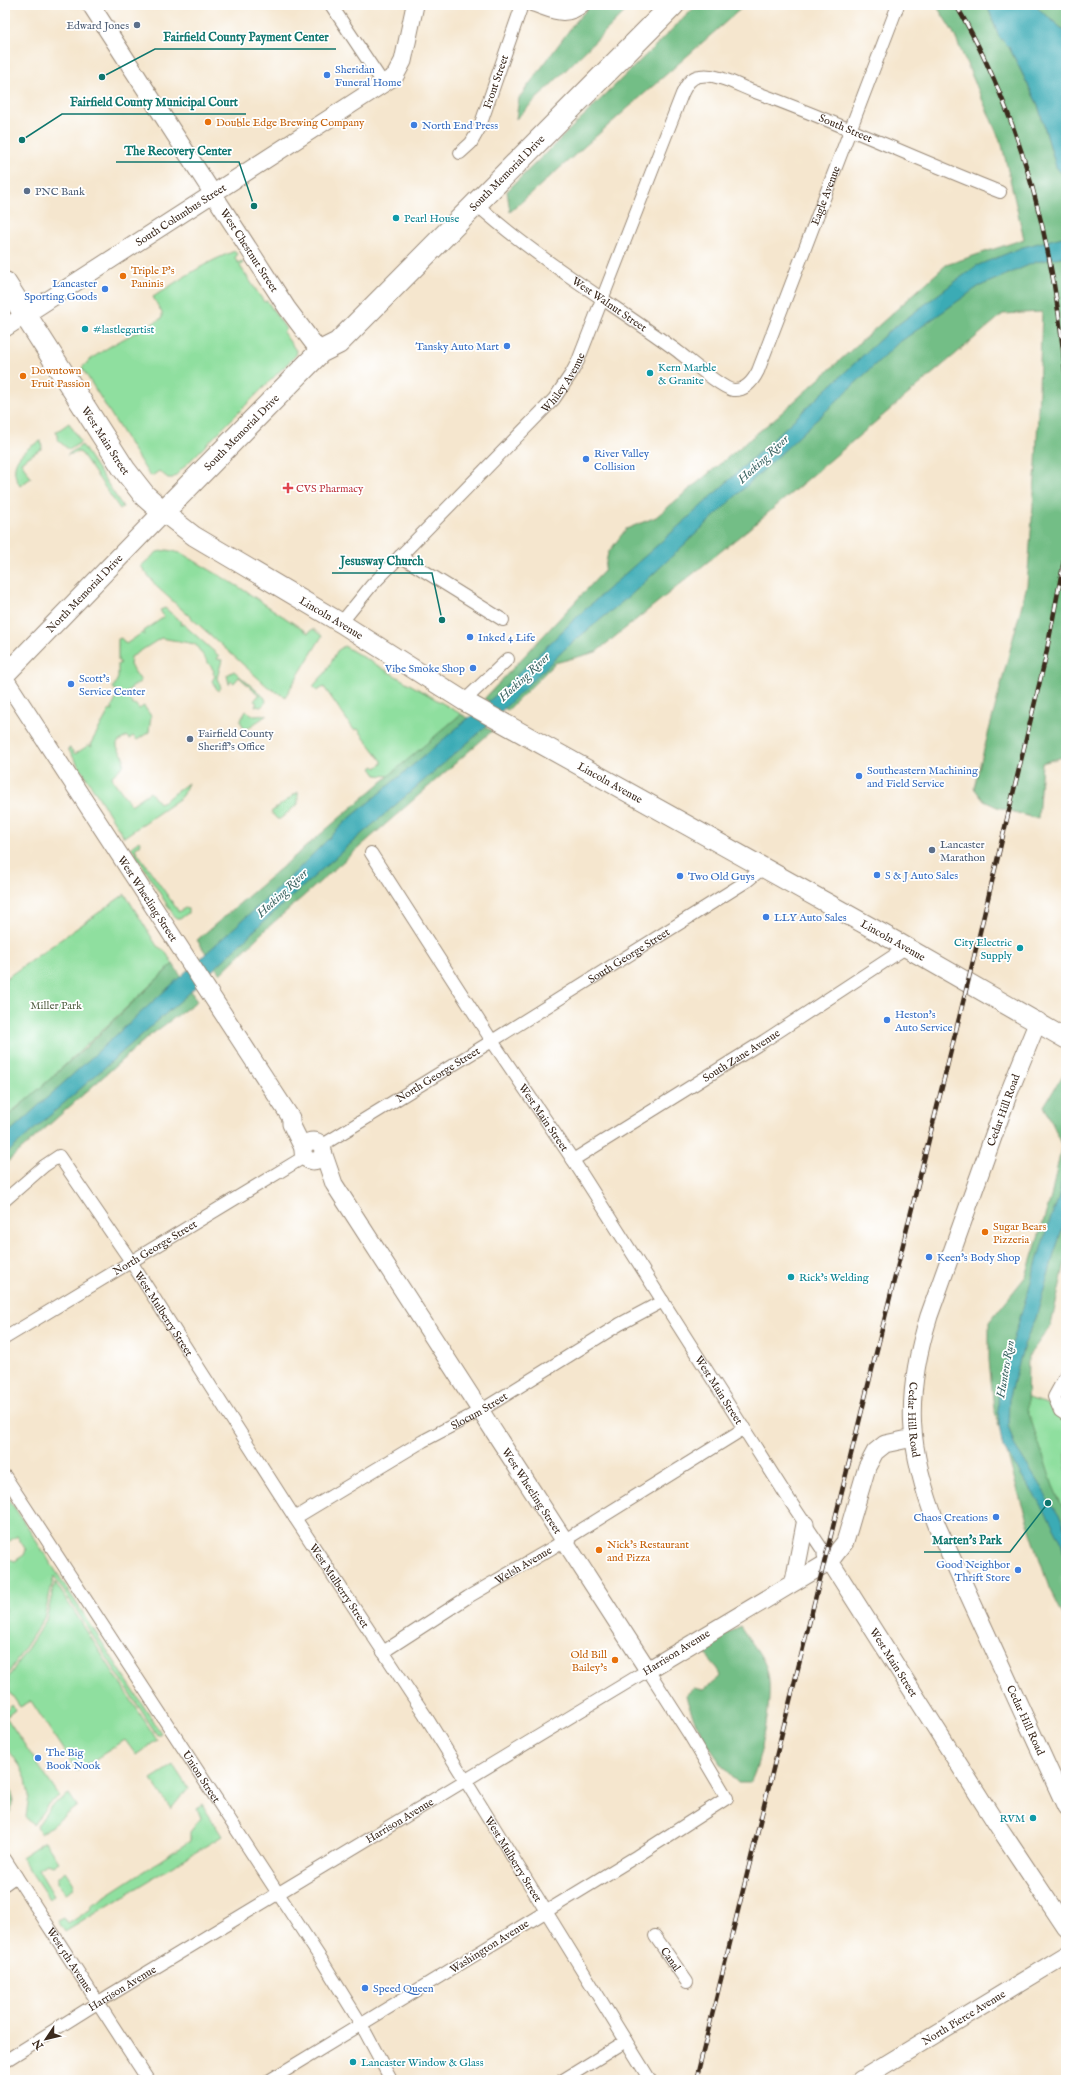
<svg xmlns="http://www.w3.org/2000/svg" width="1071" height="2085" font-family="'IM FELL English',serif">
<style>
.green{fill:#8fdf9f;stroke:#65845e}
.forest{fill:#73be86;stroke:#577452}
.water{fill:#3aabb5;stroke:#3a6a6a}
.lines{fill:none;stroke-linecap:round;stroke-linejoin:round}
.street-casing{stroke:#988876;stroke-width:14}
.secondary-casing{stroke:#988876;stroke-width:19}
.primary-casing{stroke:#988876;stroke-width:21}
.highway-casing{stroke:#988876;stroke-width:24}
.street{stroke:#fff;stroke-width:12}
.secondary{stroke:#fff;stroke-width:17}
.primary{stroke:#fff;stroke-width:19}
.highway{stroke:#fff;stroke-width:22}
.rail-casing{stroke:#3b2a1e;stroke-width:4.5}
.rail{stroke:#fff;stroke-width:3;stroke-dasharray:9;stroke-linecap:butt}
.service-dot{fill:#5c6f8a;stroke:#fff;stroke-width:1.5}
.shop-dot{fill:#3f7fe0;stroke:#fff;stroke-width:1.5}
.food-dot{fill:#e8710a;stroke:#fff;stroke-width:1.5}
.culture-dot{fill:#0f9aa8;stroke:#fff;stroke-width:1.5}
.health-dot{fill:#e0444e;stroke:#fff;stroke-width:1.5}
.labels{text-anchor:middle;stroke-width:3.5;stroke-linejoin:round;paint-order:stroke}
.service-label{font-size:11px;fill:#4e5e75;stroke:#fff;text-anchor:start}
.shop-label{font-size:11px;fill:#366cbe;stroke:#fff;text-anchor:start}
.street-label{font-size:11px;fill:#3b2a1e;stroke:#fff}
.food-label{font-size:11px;fill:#c56008;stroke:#fff;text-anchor:start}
.culture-label{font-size:11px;fill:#0d838f;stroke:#fff;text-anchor:start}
.health-label{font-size:11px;fill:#be3a42;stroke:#fff;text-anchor:start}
.park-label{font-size:11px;fill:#546045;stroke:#fff}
.water-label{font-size:12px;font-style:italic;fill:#3b6462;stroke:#fff}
.leader{fill:none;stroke:#0f766e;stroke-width:1.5}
.callout-dot{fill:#0f766e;stroke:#fff;stroke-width:1.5}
.callout-label{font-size:12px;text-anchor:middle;font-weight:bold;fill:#0f766e;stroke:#fff;stroke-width:3.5;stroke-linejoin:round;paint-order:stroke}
</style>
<rect width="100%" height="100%" fill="#fff"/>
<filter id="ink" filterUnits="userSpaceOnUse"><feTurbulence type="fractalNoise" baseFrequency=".025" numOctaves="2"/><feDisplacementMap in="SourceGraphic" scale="8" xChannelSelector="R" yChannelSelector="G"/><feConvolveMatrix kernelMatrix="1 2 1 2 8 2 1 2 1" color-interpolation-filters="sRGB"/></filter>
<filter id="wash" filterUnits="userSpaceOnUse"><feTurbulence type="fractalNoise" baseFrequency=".012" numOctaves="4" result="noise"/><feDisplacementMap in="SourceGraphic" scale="16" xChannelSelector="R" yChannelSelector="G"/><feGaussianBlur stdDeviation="0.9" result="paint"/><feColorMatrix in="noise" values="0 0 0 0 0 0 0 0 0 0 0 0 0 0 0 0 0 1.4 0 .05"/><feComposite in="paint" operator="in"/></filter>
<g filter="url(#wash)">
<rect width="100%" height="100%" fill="#f5e6ce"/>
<path class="green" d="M235,251L237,255L235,258L238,263L242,261L243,263L240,266L264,302L267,301L286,329L283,332L297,352L296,355L173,478H168L159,471L152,476L149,475L82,368C96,350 141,331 162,318V313L153,297C179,280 207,261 235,251Z
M69,423L81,442L69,450L59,441L56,432Z
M41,441L42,448L21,462L31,478L20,486C6,464 22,450 41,441Z
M82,445L123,507L120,509L82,454L79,452L67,455Z
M167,550L181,553L239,587L308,633L313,629L322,636L285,697L268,687L157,587L141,566L157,552Z
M165,608L181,622L180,625L183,624L219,656L217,659L222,660L217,678L221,688L218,691L212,681L215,676L213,673L214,671L195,644L161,638L131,657L130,665L141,681L127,691L128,693L125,694L133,705L135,704L139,709L144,706L151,716L149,732L137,740L133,736L129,739L127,736L117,743V747L124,757L123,766L112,776L113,780L131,805L150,792L159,803L164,801L188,783L183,794L179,799L124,837L68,749L70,748L75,754L89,745L92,747L91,743L110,709L113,710L112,707L119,693L113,688L118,678V664L121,663L118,661V639L121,638L126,644L142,633L144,635V631L164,617L160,610Z
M344,646L461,714L390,776L376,775L371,768L374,766L376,768L382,764V761L358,729L354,730L324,687L317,691L314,688V685L326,672L337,651Z
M234,671L265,698L266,702L261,707L255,706L257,703L254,701L259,695L239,677L234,683L231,681L229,684L227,675Z
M246,711L255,716L267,715L245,730L240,721Z
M298,792V804L280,819H277L271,812Z
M139,841L141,844L135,849L179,912L185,908L188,909V913L180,919H176L131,847Z
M125,894L157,946L165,951L173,964L34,1094L5,1117V979Z
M1003,1390L1066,1410V1595Z
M5,1493L161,1733L157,1735L54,1576L44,1618L6,1677L7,1689L5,1686V1552L9,1559L15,1561L24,1555L26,1550L17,1536L5,1544Z
M55,1582L157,1740L136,1755L125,1740L77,1771L31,1701L20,1707L9,1691L8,1678L46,1620Z
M12,1705L15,1710L6,1717L59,1796L49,1803L33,1825L26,1817L29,1796L26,1779L20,1766L5,1745V1712Z
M173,1765L188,1788L171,1809L151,1779Z
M5,1774C11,1787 19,1807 5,1818Z
M69,1794L77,1806L41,1834L37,1826L51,1806Z
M202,1804L222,1836L65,1932L58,1921L64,1918L68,1924L91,1909L90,1906L190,1841V1832L201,1818L197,1808Z
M45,1841L59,1862L53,1866L46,1864L38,1869L54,1896L49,1899L21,1857Z
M65,1871L74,1884V1888L66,1893L58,1884V1878Z"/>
<path class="forest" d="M591,5H632L516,119L519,98L576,21Z
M697,5H745L510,212L507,191Z
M936,5H987L999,37L1009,47L1038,105L1054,160L1062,174L1066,175V756L1042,763L1038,819L997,807L984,801L974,788L1027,585L1036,465L1042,312L1003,314L756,523L596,652L555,663L508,710L484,699L604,571L608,553L626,529L656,517L779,415L946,265L1024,239L1002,145L953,32Z
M1034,5H1059L1066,11V32Z
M461,714L492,731L266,929L220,974L197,940Z
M173,964L197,1001L148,1037L5,1164V1119L84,1049Z
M1066,1070V1258L1051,1325L1028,1357L1027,1408L1053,1486L1066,1515V1621L1048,1585L1022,1505L994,1409L989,1360V1322L1026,1276L1051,1197L1062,1144L1044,1106Z
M740,1626C749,1640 764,1656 768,1673C773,1698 762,1761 750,1783H738C717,1762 692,1724 686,1695L694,1688L704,1690L721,1676L718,1669L706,1655L707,1645Z"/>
<path class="water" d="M987,5H1034L1066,32V175L1062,174L1056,167L1038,105L1009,47L999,37Z
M1066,236V256L1036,262L978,287L897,344L632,594L568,646L479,733L356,839L260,925L187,995L5,1155V1136L290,877L344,823L496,695L580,614L699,508L888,332L976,266L1023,247Z
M1066,1161V1219L1055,1251L1036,1318L1024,1345L1017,1370L1009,1400L1008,1425L1015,1446L1063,1522L1066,1530V1564L1061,1541L1048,1516L1003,1447C998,1426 994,1383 1006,1364L1048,1225L1058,1200Z"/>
</g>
<g filter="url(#ink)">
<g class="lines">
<defs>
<g id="street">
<path d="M331,5L383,83"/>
<path d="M532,5C553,12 566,21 584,5"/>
<path id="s1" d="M460,153L471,143L479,129L522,5"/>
<path id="s2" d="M476,204C538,260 609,301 676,350C688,359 721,388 733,390C745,391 753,381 758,371L898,5"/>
<path d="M400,556L503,620"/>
<path id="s3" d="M341,623L371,586L554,399L571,374L578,361L682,94C686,86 690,77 700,76C718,73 739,86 755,92C838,122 918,160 1000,192"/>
<path d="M464,701L508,659"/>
<path id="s4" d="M371,853L492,1041L573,1160L786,1495L826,1555"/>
<path id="s5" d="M321,1146L492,1041L747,881L763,868"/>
<path id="s6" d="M573,1160L764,1041L907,947"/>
<path id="s7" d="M5,1200L44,1166L59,1156L126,1254L295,1518L425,1715L650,2080"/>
<path id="s8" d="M5,1338L304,1157"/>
<path d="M1066,1375L1054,1397L1060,1411L1066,1415"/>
<path id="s9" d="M5,1476L321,1959L361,2024L391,2080"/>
<path id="s10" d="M295,1518L423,1441L480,1411L620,1324L663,1301"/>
<path id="s11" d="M383,1652L468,1597L552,1548L745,1428"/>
<path id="s12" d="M5,1859L148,2080"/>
<path d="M5,1884L16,1876"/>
<path id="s13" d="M655,1936L687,1982"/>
<path id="s14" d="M5,2061L110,1995L648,1670L689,1734L727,1798L637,1856L270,2080"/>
<path d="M563,2080L626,2041"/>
</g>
<g id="secondary">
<path id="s15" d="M91,5L287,308L320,352"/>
<path id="s16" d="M5,328L395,76L403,61L415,5"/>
<path id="s17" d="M5,679L291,1118V1124L303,1148"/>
<path id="s18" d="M1038,1021L1008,1095L929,1316C904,1397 907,1448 938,1528L1066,1807"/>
<circle cx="313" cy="1151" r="10"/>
<path id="s19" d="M323,1152L334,1184L648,1670L830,1561L845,1542L867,1467L875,1452L885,1444L913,1438"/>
<path id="s20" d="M826,1555L996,1823L1066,1928"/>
<path d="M794,1581L805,1524"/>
<path id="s21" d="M860,2080L1066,1955"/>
</g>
<g id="primary">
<path id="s22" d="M5,675L163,512L194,536L341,623L464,701L897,942L1066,1039"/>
</g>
<g id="highway">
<path id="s23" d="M5,283L124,469L145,496L163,512L320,352L338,343L673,5"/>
</g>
</defs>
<use href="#street" class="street-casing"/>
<use href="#secondary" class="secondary-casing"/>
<use href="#primary" class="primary-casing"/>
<use href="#highway" class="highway-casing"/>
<use href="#street" class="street"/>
<use href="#secondary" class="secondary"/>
<use href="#primary" class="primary"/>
<use href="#highway" class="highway"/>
<defs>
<path id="rail" d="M956,5C1023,119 1056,252 1066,383
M696,2080L968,982L1045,660L1066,550"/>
</defs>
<use href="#rail" class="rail-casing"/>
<use href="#rail" class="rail"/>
</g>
</g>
<g class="service-dot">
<circle cx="137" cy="25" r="4"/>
<circle cx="27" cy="191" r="4"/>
<circle cx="190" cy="739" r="4"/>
<circle cx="932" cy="850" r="4"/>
</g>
<g class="shop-dot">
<circle cx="327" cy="75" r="4"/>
<circle cx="414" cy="125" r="4"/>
<circle cx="105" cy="289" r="4"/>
<circle cx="507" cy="346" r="4"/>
<circle cx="586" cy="459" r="4"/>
<circle cx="470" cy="637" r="4"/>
<circle cx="473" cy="668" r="4"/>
<circle cx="71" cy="684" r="4"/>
<circle cx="859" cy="776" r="4"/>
<circle cx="877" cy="875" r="4"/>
<circle cx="680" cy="876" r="4"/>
<circle cx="766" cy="917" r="4"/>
<circle cx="887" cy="1020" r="4"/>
<circle cx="929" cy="1257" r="4"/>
<circle cx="996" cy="1517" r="4"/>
<circle cx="1018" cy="1570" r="4"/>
<circle cx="38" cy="1758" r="4"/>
<circle cx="365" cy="1988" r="4"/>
</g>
<g class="food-dot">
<circle cx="208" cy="122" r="4"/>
<circle cx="123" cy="276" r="4"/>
<circle cx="23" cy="376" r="4"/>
<circle cx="985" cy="1232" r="4"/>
<circle cx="599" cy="1550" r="4"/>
<circle cx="615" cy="1660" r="4"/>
</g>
<g class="culture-dot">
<circle cx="396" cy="218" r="4"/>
<circle cx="85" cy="329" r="4"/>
<circle cx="650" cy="373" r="4"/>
<circle cx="1020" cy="948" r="4"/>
<circle cx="791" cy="1277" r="4"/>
<circle cx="1033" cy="1818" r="4"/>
<circle cx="353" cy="2062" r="4"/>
</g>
<path class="health-dot" d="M286 482h4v4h4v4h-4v4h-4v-4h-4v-4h4z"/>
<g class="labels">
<g class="service-label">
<text x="129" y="29" text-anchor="end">Edward Jones</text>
<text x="35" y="195">PNC Bank</text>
<text x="198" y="737">Fairfield County<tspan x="198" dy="13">Sheriff's Office</tspan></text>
<text x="940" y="848">Lancaster<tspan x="940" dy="13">Marathon</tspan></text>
</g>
<g class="shop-label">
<text x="335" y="73">Sheridan<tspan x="335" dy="13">Funeral Home</tspan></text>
<text x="422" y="129">North End Press</text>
<text x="97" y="287" text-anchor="end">Lancaster<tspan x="97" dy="13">Sporting Goods</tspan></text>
<text x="499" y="350" text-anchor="end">Tansky Auto Mart</text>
<text x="594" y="457">River Valley<tspan x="594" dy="13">Collision</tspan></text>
<text x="478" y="641">Inked 4 Life</text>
<text x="465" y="672" text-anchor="end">Vibe Smoke Shop</text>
<text x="79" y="682">Scott's<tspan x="79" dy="13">Service Center</tspan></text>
<text x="867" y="774">Southeastern Machining<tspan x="867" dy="13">and Field Service</tspan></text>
<text x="885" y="879">S &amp; J Auto Sales</text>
<text x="688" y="880">Two Old Guys</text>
<text x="774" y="921">LLY Auto Sales</text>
<text x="895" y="1018">Heston's<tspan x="895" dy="13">Auto Service</tspan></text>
<text x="937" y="1261">Keen's Body Shop</text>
<text x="988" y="1521" text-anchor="end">Chaos Creations</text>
<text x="1010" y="1568" text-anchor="end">Good Neighbor<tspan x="1010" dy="13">Thrift Store</tspan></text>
<text x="46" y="1756">The Big<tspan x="46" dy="13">Book Nook</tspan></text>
<text x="373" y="1992">Speed Queen</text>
</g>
<g class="street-label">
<text dy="4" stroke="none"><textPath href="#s1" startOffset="81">Front Street</textPath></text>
<text dy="4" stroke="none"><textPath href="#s3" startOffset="823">South Street</textPath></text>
<text dy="4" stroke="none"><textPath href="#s23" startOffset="763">South Memorial Drive</textPath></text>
<text dy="4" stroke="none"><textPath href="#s2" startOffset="539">Eagle Avenue</textPath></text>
<text dy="4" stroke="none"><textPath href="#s16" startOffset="209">South Columbus Street</textPath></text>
<text dy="4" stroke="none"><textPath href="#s15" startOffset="292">West Chestnut Street</textPath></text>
<text dy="4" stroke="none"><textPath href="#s2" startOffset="167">West Walnut Street</textPath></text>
<text dy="4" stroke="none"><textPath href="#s3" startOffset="328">Whiley Avenue</textPath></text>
<text dy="4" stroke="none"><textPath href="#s23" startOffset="391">South Memorial Drive</textPath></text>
<text dy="4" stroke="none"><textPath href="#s23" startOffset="187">West Main Street</textPath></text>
<text dy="4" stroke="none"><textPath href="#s22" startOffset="114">North Memorial Drive</textPath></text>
<text dy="4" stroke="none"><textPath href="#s22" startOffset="426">Lincoln Avenue</textPath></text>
<text dy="4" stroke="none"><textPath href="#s22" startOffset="750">Lincoln Avenue</textPath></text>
<text dy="4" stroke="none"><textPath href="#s17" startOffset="262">West Wheeling Street</textPath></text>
<text dy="4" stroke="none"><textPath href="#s22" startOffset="1074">Lincoln Avenue</textPath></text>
<text dy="4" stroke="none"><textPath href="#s5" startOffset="362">South George Street</textPath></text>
<text dy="4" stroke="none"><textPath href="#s6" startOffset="198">South Zane Avenue</textPath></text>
<text dy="4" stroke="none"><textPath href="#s5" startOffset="137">North George Street</textPath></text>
<text transform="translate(1003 1110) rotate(-70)" y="4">Cedar Hill Road</text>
<text dy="4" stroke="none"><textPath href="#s4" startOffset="316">West Main Street</textPath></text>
<text dy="4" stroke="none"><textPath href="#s8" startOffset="175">North George Street</textPath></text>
<text dy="4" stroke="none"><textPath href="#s7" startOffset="259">West Mulberry Street</textPath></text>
<text dy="4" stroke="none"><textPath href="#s4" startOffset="640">West Main Street</textPath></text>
<text dy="4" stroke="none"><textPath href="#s10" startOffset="213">Slocum Street</textPath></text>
<text dy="4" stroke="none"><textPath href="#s18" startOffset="420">Cedar Hill Road</textPath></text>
<text dy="4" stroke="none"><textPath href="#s19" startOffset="399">West Wheeling Street</textPath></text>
<text dy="4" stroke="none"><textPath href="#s11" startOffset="165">Welsh Avenue</textPath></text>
<text dy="4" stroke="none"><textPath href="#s7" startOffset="583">West Mulberry Street</textPath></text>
<text transform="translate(676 1652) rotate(-32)" y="4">Harrison Avenue</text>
<text dy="4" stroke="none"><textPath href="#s20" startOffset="127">West Main Street</textPath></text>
<text dy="4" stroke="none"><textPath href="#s18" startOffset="743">Cedar Hill Road</textPath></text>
<text dy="4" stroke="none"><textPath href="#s9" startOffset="359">Union Street</textPath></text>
<text dy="4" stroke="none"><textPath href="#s14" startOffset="462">Harrison Avenue</textPath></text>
<text dy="4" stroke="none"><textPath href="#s7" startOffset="907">West Mulberry Street</textPath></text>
<text transform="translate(489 1946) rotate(-32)" y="4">Washington Avenue</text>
<text dy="4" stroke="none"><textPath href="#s13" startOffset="28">Canal</textPath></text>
<text dy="4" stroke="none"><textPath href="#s12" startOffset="120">West 5th Avenue</textPath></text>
<text dy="4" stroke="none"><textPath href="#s14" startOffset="138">Harrison Avenue</textPath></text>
<text dy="4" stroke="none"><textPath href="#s21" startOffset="121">North Pierce Avenue</textPath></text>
</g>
<g class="food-label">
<text x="216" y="126">Double Edge Brewing Company</text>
<text x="131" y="274">Triple P's<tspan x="131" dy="13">Paninis</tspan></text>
<text x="31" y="374">Downtown<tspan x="31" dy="13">Fruit Passion</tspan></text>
<text x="993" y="1230">Sugar Bears<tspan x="993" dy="13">Pizzeria</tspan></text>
<text x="607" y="1548">Nick's Restaurant<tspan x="607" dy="13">and Pizza</tspan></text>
<text x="607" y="1658" text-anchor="end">Old Bill<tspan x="607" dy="13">Bailey's</tspan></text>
</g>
<g class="culture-label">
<text x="404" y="222">Pearl House</text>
<text x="93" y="333">#lastlegartist</text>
<text x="658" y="371">Kern Marble<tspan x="658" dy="13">&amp; Granite</tspan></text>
<text x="1012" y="946" text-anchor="end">City Electric<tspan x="1012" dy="13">Supply</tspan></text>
<text x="799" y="1281">Rick's Welding</text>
<text x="1025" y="1822" text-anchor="end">RVM</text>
<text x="361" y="2066">Lancaster Window &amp; Glass</text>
</g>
<g class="health-label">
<text x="296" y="492">CVS Pharmacy</text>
</g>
<g class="park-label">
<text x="56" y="1009">Miller Park</text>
</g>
<g class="water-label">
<text transform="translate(763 459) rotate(-43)" y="4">Hocking River</text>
<text transform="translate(524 677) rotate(-43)" y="4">Hocking River</text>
<text transform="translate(282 893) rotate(-43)" y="4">Hocking River</text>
<text transform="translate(1005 1369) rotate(-80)" y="4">Hunters Run</text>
</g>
</g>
<path class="leader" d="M102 77L155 49H336M22 140L62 114H246M254 206L239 162H116M442 620L432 573H332M1048 1503L1010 1552H924"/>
<g class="callout-dot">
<circle cx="102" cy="77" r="4"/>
<circle cx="22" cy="140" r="4"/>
<circle cx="254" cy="206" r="4"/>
<circle cx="442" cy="620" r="4"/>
<circle cx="1048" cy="1503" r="4"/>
</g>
<g class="callout-label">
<text x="246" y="41">Fairfield County Payment Center</text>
<text x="154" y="106">Fairfield County Municipal Court</text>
<text x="178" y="155">The Recovery Center</text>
<text x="382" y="565">Jesusway Church</text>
<text x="967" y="1544">Marten's Park</text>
</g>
<rect width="1071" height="2085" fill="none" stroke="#fff" stroke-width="20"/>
<g transform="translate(46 2039) rotate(235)" stroke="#ffffff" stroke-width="3" paint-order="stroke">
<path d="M0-3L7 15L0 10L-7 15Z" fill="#3b2a1e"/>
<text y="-6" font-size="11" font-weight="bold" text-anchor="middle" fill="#3b2a1e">N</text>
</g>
</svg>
